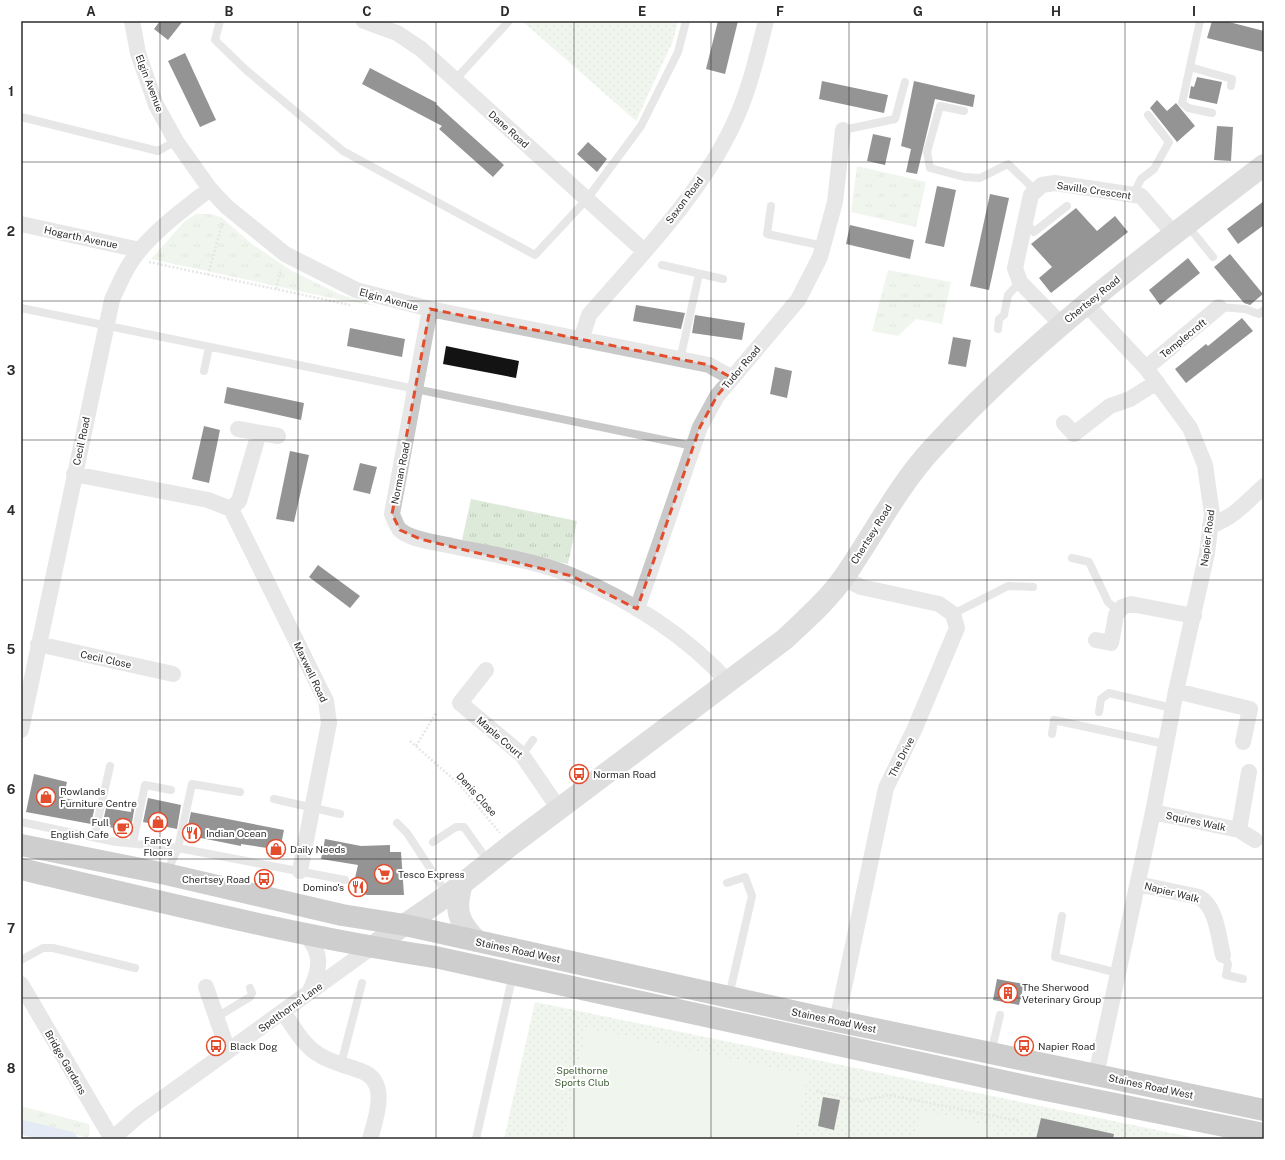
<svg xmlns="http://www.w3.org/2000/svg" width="1285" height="1160" font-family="'Public Sans',sans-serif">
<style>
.grass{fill:url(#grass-tufts)}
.park{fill:url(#park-dots)}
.pitch{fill:#deead9}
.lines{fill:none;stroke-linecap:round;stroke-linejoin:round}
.canal{stroke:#c5d2ea;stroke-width:15}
.building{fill:#131313}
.path{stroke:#c9c9c9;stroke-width:2.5;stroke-dasharray:2 2;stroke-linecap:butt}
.lane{stroke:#c9c9c9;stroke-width:8}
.street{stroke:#c9c9c9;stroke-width:16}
.secondary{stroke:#b6b6b6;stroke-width:22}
.highway{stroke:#939393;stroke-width:22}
.marked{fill:none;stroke:#e34d2d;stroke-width:3;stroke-dasharray:8 5;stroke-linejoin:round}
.grid{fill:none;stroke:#2c2c2c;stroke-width:1;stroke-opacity:0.55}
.labels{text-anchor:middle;stroke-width:4;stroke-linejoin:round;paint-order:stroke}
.street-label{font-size:10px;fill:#2c2c2c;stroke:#fff}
.poi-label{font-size:10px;fill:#2c2c2c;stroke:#fff;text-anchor:start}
.park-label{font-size:10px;fill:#44663a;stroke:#fff}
.neatline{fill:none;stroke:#2c2c2c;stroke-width:1.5}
.grid-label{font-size:13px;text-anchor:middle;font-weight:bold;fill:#2c2c2c}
</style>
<defs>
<pattern id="grass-tufts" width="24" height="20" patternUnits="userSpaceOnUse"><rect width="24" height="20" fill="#deead9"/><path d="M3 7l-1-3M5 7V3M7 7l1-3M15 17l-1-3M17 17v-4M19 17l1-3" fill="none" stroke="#bfc9ba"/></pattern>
<pattern id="park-dots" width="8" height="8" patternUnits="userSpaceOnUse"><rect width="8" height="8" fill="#deead9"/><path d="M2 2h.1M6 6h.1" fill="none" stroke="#bfc9ba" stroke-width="1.8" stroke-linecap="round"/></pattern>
</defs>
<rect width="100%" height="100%" fill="#fff"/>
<path class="grass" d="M857,166L926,182L916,227L851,212Z
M196,214H210L221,217L252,244L292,271L339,294L378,306L340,300L151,259L184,222Z
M888,270L951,282L942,324L916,319L898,336L872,331Z
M471,499L577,521L568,564L462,540Z
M21,1106L89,1124L90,1131L88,1138L21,1121Z"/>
<path class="park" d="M522,21H678L673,41L636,121Z
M535,1002L1201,1139H504Z"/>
<path class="pitch" d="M587,1028L808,1075L794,1139H563Z
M921,1110L995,1127L992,1139H915Z"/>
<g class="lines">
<path class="canal" d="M21,1127L70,1139"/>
</g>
<path class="building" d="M160,21H183L168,40L154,29Z
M718,21H738L725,74L706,69Z
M1212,21H1225L1264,31V52L1207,38Z
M185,53L216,120L200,127L168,61Z
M370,68L437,103L436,104L504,165L493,177L439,129L442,126L362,84Z
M1197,77L1222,82L1217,104L1189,98L1191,86L1194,87Z
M822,81L888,95L884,113L819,99Z
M914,81L975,95L973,107L935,99L917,174L906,172L911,149L901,146Z
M1157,100L1167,111L1176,103L1195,126L1177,142L1150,108Z
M1217,126L1233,127L1231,161L1214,160Z
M873,134L891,138L885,165L867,161Z
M588,142L607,159L597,172L577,154Z
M937,186L956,190L944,247L925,243Z
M990,194L1009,198L989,290L970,286Z
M1264,201V225L1238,244L1227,229Z
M1076,208L1097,231L1115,216L1128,232L1051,293L1039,278L1052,267L1031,244Z
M850,225L914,240L910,259L846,244Z
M1230,254L1263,294L1250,305L1244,303L1214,267Z
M1188,258L1200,273L1160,305L1149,290Z
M636,305L685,313L681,329L633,321Z
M695,315L745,323L742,340L692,333Z
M1242,318L1253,331L1186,383L1175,369L1206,344L1208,346Z
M350,328L405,339L402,357L347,346Z
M953,337L971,340L966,367L948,364Z
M446,346L519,361L516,378L443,364Z
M775,367L792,371L787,398L770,394Z
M227,387L304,403L301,420L224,403Z
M204,426L220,430L209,483L192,479Z
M290,451L309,455L294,522L276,519Z
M360,463L377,467L370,494L353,490Z
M318,565L360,596L350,608L309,577Z
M34,774L67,782L63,798L94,804L95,806L91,824L26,812Z
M148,798L181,805L177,829L143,822Z
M132,804L135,805L131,828L128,827L127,830L102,826L106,808L131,812Z
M191,812L284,830L280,850L241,844V846L186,835Z
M325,839L361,846L390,845V852H401L404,895H367L352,891L358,865L321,859Z
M997,979L1024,984L1019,1005L993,1000Z
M823,1097L840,1100L834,1130L818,1126Z
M1041,1118L1114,1134L1113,1139H1036Z"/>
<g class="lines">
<path class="path" d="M149,262L350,305
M208,275L223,221
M276,289L281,269
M410,741L460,785L500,833
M416,746L436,713
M816,1091L859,1101L890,1095L1019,1121"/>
<path class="lane" d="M220,21L215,40L246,70L343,151L535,255L587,199L641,126L678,52L686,21
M1200,21L1182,103L1188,108L1212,113
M1190,67L1232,79L1231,86
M455,80L509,21
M964,111L940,106L927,152L930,168L964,177L980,178L1008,164L1036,191
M21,117L158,151L176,141
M843,130L895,119L905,82
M1133,195L1141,179L1154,169L1169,142L1148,115
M771,206L767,234L824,246
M1025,222L1034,232L1067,206
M1187,225L1213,257
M662,265L723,279
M1219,307L1245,309L1259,314L1264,310
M21,308L693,446
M998,329L999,319L1004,315L1008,295L1020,282
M680,360L699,274
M204,371L209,347
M1072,558L1089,562L1108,602L1118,611
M953,614L1008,586L1033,587
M1099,712L1101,699L1109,693L1172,708
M1052,734L1054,720L1165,744
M522,755L533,740
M274,799L340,814
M21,822L116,842L178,848L345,880
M397,823L407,833L447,894
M94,837L110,766
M433,842L456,827H464L488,861
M133,843L145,785L171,790
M166,874L178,848L192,784L240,792
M727,883L745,877L752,896L729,996
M1062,916L1055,957L1118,973
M1223,955L1228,964L1226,975L1243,979
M21,960L43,948H53L135,968
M217,1017L250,997L252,993L250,988
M991,1053L1000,1015
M341,1064L362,983
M476,1139L513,974"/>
<path class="street" d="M132,21L138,53L156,105L176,141L210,189L227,207L285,254L356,290L430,309L709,365L732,378
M364,21L397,33L421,49L644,251
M21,224L140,250
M1086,304L1146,368L1190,428L1205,465L1212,514L1207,553L1176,691L1153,812L1096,1075
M430,309L392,514C394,519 397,527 400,530C411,540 438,543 452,546C490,554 538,561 573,576C630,600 687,636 729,683
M1061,324L1020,282L1015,268L1031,195L1042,185L1055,183L1141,196L1174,234
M581,340L589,315C639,257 701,194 733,125C749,92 757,56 766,21
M1146,368L1219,307
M1064,423L1074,434L1110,406L1130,399L1157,382
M238,429L278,436
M74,474L208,500L231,509L326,701L329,723L300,871
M231,509L239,501L259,433
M1210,526C1233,518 1247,502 1264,486
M637,609L700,427L717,396L798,300L820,257L835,202L843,130
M1096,640L1111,643L1116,615L1122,607L1131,604L1194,616
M38,644L173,674
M486,670L460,703L522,755L559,809
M1176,691L1250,709L1243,742
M21,730L112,300C118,286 124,272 133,259C151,233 185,208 210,189
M1249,772L1239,830L1255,840
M1153,812L1239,830
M1138,884L1199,897C1217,907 1218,936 1223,955
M305,934C324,954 320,970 309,993
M21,984L112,1139
M206,987L228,1051
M283,1012C293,1026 303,1045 318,1054C331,1063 346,1065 361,1071C390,1081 376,1118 370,1139
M837,1021L886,788L915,728L957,628L953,614L939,604L861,587L843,578
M112,1139L138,1116L372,947"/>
<path class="secondary" d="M462,884C454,910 458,922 477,941
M372,947L448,895L511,845L785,639C806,619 828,600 844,577C874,534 897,487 933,448C1031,340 1149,253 1264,165"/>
<path class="highway" d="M21,845L166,874L342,915L405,925L837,1021L1264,1110
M21,869C159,901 295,936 435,957L1026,1086L1264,1134"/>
</g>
<path d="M0 0H1285V1160H0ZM430,309L709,365L732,378L717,396L700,427L637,609L572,576L420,539L400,530L392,514Z" fill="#fff" fill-opacity=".55" fill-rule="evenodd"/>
<path class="marked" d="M430,309L709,365L732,378L717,396L700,427L637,609L572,576L420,539L400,530L392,514Z"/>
<path class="grid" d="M160,21V1139M298,21V1139M436,21V1139M574,21V1139M711,21V1139M849,21V1139M987,21V1139M1125,21V1139M21,162H1264M21,301H1264M21,440H1264M21,580H1264M21,720H1264M21,859H1264M21,998H1264"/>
<defs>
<symbol id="bus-ring" viewBox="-11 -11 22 22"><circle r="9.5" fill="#fff" stroke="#e34d2d" stroke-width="1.5"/><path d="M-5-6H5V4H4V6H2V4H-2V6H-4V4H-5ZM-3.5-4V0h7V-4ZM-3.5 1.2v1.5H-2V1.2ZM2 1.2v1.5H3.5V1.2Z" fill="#e34d2d"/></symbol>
<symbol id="shop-ring" viewBox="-11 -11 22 22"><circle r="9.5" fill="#fff" stroke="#e34d2d" stroke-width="1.5"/><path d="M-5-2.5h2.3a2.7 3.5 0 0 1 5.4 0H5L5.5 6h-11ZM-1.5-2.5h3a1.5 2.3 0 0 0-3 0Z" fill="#e34d2d"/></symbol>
<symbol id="cafe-ring" viewBox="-11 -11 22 22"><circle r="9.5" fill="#fff" stroke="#e34d2d" stroke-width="1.5"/><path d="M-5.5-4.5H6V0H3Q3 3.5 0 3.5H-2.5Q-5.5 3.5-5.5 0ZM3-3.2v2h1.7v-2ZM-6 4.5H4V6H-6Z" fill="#e34d2d"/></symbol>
<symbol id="restaurant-ring" viewBox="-11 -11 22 22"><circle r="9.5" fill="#fff" stroke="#e34d2d" stroke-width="1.5"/><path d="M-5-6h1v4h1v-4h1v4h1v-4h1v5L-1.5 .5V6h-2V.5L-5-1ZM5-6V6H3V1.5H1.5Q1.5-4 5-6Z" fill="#e34d2d"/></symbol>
<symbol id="supermarket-ring" viewBox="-11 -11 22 22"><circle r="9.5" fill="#fff" stroke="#e34d2d" stroke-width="1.5"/><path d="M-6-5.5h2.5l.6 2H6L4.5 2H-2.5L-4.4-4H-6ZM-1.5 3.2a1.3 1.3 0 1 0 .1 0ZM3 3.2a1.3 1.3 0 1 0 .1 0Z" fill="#e34d2d"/></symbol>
<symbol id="building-ring" viewBox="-11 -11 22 22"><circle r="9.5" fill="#fff" stroke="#e34d2d" stroke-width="1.5"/><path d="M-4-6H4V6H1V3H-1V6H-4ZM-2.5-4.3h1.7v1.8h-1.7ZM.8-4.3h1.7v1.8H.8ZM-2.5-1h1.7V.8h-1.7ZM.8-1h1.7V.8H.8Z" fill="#e34d2d"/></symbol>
</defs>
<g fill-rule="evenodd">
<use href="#bus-ring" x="568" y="763" width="22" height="22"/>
<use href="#shop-ring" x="35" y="786" width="22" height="22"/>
<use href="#shop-ring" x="147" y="811" width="22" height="22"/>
<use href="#cafe-ring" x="112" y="817" width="22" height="22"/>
<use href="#restaurant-ring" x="181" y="822" width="22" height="22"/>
<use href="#shop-ring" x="265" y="838" width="22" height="22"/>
<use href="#supermarket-ring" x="373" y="863" width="22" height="22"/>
<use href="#bus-ring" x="253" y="868" width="22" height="22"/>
<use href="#restaurant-ring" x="347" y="876" width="22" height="22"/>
<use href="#building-ring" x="997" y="982" width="22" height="22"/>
<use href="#bus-ring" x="205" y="1035" width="22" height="22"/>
<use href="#bus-ring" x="1013" y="1035" width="22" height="22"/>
</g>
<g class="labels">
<g class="street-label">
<text transform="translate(150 83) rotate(69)" y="4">Elgin Avenue</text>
<text transform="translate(509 129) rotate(42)" y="4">Dane Road</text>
<text transform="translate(1094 190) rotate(8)" y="4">Saville Crescent</text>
<text transform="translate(684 200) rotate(-53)" y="4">Saxon Road</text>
<text transform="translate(81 237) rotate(12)" y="4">Hogarth Avenue</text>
<text transform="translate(389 299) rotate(15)" y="4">Elgin Avenue</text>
<text transform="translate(1092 299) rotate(-39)" y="4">Chertsey Road</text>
<text transform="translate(1183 338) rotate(-39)" y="4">Templecroft</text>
<text transform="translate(741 367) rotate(-50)" y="4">Tudor Road</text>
<text transform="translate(81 441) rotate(-78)" y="4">Cecil Road</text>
<text transform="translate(400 473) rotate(-79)" y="4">Norman Road</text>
<text transform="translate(871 534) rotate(-58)" y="4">Chertsey Road</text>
<text transform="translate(1207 538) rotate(-83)" y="4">Napier Road</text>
<text transform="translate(106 659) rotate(12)" y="4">Cecil Close</text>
<text transform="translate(311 672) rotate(65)" y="4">Maxwell Road</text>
<text transform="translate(500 737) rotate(41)" y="4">Maple Court</text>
<text transform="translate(901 757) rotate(-63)" y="4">The Drive</text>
<text transform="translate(477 794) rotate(48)" y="4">Denis Close</text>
<text transform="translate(1196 821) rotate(12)" y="4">Squires Walk</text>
<text transform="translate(1172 892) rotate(14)" y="4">Napier Walk</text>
<text transform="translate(518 950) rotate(12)" y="4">Staines Road West</text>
<text transform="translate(290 1007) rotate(-36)" y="4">Spelthorne Lane</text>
<text transform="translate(834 1020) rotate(12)" y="4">Staines Road West</text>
<text transform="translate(66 1062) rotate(60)" y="4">Bridge Gardens</text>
<text transform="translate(1151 1086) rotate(12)" y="4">Staines Road West</text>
</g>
<g class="poi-label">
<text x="593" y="778">Norman Road</text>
<text x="60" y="795">Rowlands<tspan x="60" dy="12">Furniture Centre</tspan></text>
<text x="109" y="826" text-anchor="end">Full<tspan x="109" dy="12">English Cafe</tspan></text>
<text x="206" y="837">Indian Ocean</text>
<text x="158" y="844" text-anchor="middle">Fancy<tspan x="158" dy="12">Floors</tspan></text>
<text x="290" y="853">Daily Needs</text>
<text x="398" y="878">Tesco Express</text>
<text x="250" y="883" text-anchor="end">Chertsey Road</text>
<text x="344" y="891" text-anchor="end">Domino's</text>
<text x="1022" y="991">The Sherwood<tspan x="1022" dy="12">Veterinary Group</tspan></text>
<text x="230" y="1050">Black Dog</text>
<text x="1038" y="1050">Napier Road</text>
</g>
<g class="park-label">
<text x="582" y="1074">Spelthorne<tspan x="582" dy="12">Sports Club</tspan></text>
</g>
</g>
<rect width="1285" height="1160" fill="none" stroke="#ffffff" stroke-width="44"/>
<rect x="22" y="22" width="1241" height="1116" class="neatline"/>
<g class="grid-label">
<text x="91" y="16">A</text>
<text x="229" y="16">B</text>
<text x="367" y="16">C</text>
<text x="505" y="16">D</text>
<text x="642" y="16">E</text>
<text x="780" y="16">F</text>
<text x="918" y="16">G</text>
<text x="1056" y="16">H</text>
<text x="1194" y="16">I</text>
<text x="11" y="96">1</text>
<text x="11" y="236">2</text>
<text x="11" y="375">3</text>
<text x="11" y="515">4</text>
<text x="11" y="654">5</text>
<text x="11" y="794">6</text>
<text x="11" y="933">7</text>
<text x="11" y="1073">8</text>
</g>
</svg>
